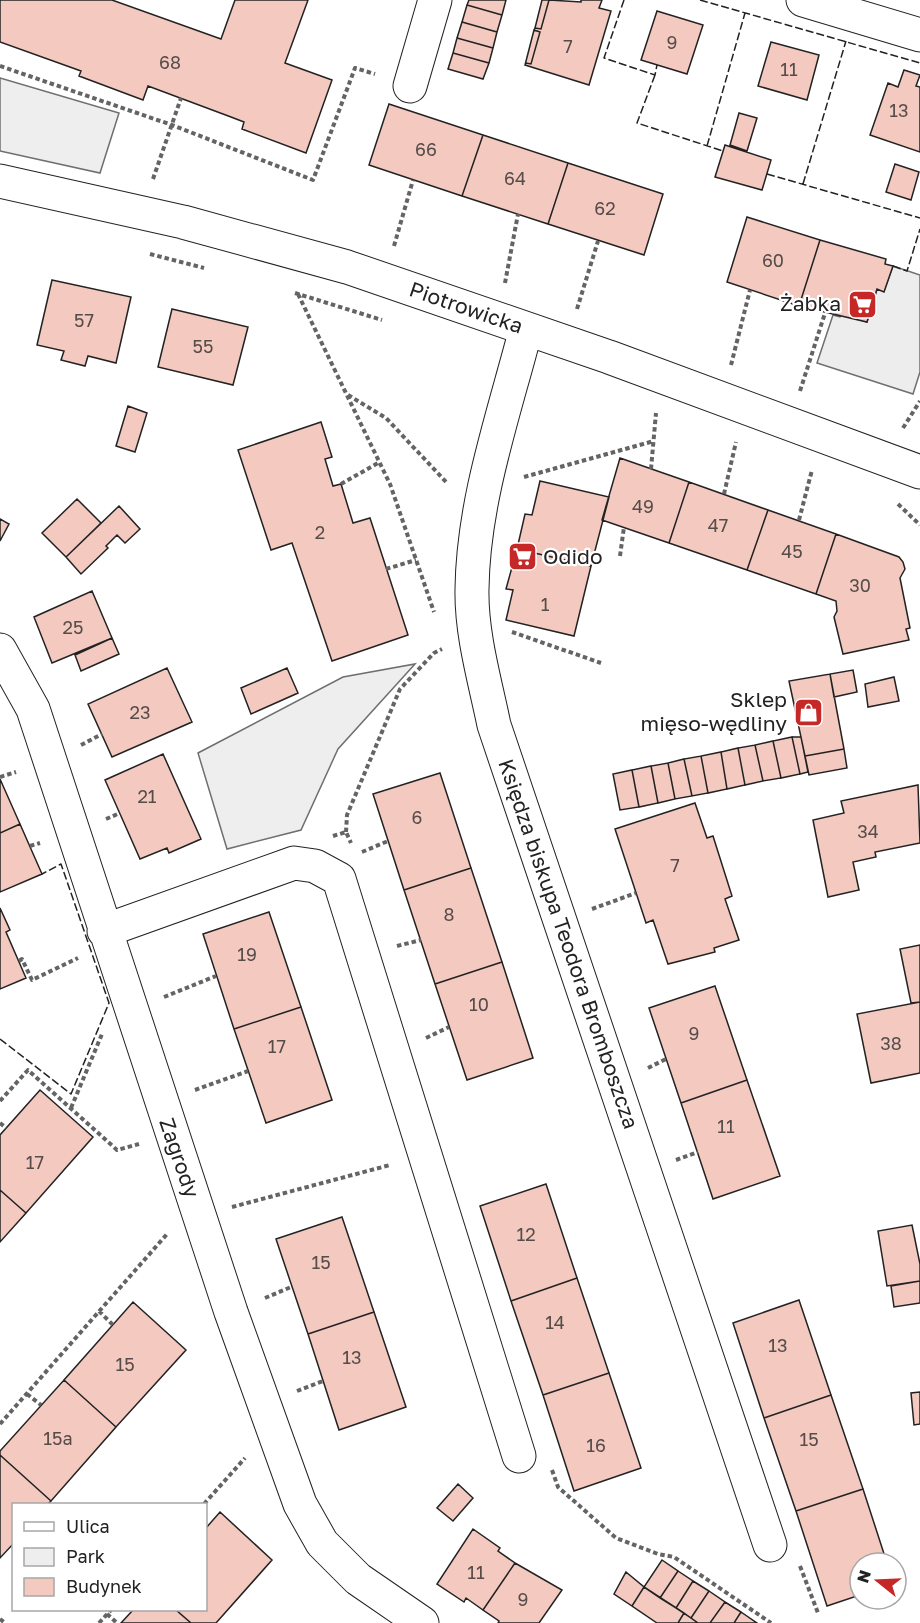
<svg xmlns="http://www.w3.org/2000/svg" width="920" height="1623" font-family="'Golos Text',sans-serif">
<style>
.green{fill:#eee;stroke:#6f6f6f;stroke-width:1.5}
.parking{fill:#ededed;stroke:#6f6f6f;stroke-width:1.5}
.building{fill:#f3c9c0;stroke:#222;stroke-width:1.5}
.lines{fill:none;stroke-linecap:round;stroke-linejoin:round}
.minor-casing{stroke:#222;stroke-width:35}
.path{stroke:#646464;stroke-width:4;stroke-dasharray:4.5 3;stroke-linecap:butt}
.minor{stroke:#fff;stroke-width:33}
.fence{stroke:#222;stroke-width:1.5;stroke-dasharray:8 3;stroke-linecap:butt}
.labels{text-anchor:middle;stroke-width:4.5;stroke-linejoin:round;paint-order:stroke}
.number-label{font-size:18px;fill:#564c4a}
.poi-label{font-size:21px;fill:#222;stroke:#fff;text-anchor:end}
.street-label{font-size:21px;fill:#222;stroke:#fff}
</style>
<rect width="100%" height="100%" fill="#fff"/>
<path class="green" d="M0,78L119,113L100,173L0,151Z
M415,664L338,749L301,830L227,849L198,753L343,677Z"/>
<path class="parking" d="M893,266L920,275V372L913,394L817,363L833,315L840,317L842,314L867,322L877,289L884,291Z"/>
<path class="building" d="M0,0H112L221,39L235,0H308L285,63L332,80L306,153L242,129L244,122L231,117L148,86L143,100L79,76L81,71L0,42Z
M469,0H506L502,15L467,5Z
M542,0H549L541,29L535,28Z
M549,0L581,2V0H602L599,8L611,11L589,85L525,65L526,63L531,64L540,32L534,30L535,28L541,29Z
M467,5L502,15L497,32L462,22Z
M657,11L703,25L687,74L641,60Z
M462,22L497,32L493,48L457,38Z
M534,30L540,32L531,64L526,63L525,65Z
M457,38L493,48L489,63L453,53Z
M771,42L819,55L807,100L758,86Z
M453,53L489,63L483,79L448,69Z
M904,70L920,75L916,86L920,87V152L870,135L888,83L898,87Z
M389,104L483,135L462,196L369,165Z
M739,113L757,118L747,151L730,145Z
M483,135L568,163L548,224L462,196Z
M725,145L771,160L762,190L715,177Z
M568,163L663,194L644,255L548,224Z
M895,164L919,172L911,200L886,192Z
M747,217L820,240L799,306L727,282Z
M820,240L886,259L885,264L893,266L884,292L877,289L867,322L799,306Z
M52,280L131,297L116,363L88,356L85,366L61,360L64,351L37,345Z
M172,309L248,327L233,385L158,367Z
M128,406L147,413L135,452L116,446Z
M321,422L332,457L325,459L333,486L341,484L353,523L370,518L408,635L332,661L292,543L271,550L238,450Z
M620,458L689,482L669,543L602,520Z
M540,481L609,497L591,566L517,549L525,514L532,515Z
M689,482L768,510L747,570L669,543Z
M77,499L101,523L66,557L42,533Z
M119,506L140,529L125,543L117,535L106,546L108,548L81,574L66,557Z
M768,510L836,534L816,594L747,570Z
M0,519L9,524L0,541Z
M836,534L899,557L903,562L905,569L900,578L910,628L906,629L909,640L843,654L834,617L837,611L836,601L816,594Z
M517,549L591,566L574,636L506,620L513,590L506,589Z
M92,591L112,638L52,663L34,617Z
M112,638L119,654L81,671L75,655Z
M167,668L192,722L112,757L88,704Z
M287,668L298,693L251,714L241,688Z
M853,670L857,692L834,697L830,674Z
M830,674L844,749L805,756L789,681Z
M894,677L899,701L868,707L865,684Z
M792,737L800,774L781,778L773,741Z
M792,737H801L808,772L800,774Z
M773,741L781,778L763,781L755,745Z
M755,745L763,781L745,785L738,748Z
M738,748L745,785L727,789L721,752Z
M844,749L847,768L809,775L805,756Z
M721,752L727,789L708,793L701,756Z
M163,754L201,839L169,853L167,848L140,859L105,780Z
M701,756L708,793L692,796L684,759Z
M684,759L692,796L675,799L668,763Z
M668,763L675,799L658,803L651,766Z
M651,766L658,803L639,807L632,770Z
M632,770L639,807L620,810L613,774Z
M440,773L471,868L404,890L373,794Z
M0,779L20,824L0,833Z
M918,785L920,843L875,852L876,857L853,862L859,890L828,897L813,820L844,813L841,801Z
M695,803L707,838L713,836L732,896L725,899L739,940L714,948L715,952L668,964L653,920L646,923L615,829Z
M20,824L42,874L0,892V833Z
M471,868L502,962L435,984L404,890Z
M0,908L10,930L6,932L26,978L0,989Z
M269,912L301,1007L234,1029L203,934Z
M920,945V1002L911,1003L900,949Z
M502,962L533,1058L467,1080L435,984Z
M715,986L747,1080L681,1103L649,1008Z
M920,1002V1073L871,1083L857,1014Z
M301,1007L332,1100L266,1123L234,1029Z
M747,1080L780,1176L713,1199L681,1103Z
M40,1090L93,1137L26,1213L0,1190V1135Z
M546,1184L577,1278L511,1301L480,1206Z
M0,1190L26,1213L0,1242Z
M342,1217L374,1312L308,1334L276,1239Z
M912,1225L920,1264V1281L887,1286L878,1231Z
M577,1278L609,1373L543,1395L511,1301Z
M920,1281V1303L894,1307L891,1286Z
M799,1300L831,1395L764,1418L733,1323Z
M133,1302L186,1350L116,1427L64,1380Z
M374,1312L406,1407L339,1430L308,1334Z
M609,1373L641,1468L574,1491L543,1395Z
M64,1380L116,1427L51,1501L0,1455V1451Z
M920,1392V1424L914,1425L911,1393Z
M831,1395L863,1489L796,1511L764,1418Z
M0,1455L51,1501L48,1504H14V1543L0,1558Z
M458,1484L473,1498L453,1521L437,1508Z
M863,1489L887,1563H860V1595L827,1606L796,1511Z
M220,1512L272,1560L216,1623H191L176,1610H206V1528Z
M473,1529L500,1548L498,1551L515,1563L483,1610L466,1598L464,1602L437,1584Z
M662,1560L678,1571L660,1598L644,1587Z
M515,1563L562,1590L539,1623H498L499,1621L483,1610Z
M678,1571L693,1581L676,1608L660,1598Z
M626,1572L644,1587L632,1606L614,1594Z
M693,1581L709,1591L691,1618L676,1608Z
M644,1587L684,1613L678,1623H657L632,1606Z
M709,1591L725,1602L710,1623H698L691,1618Z
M725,1602L741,1612L734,1623H710Z
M133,1610H176L191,1623H121Z
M741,1612L757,1623H734Z
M684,1613L698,1623H678Z"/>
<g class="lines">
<defs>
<path id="minor" d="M803,0L920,35
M410,86L435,0
M0,181L183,222L347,267L609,357L920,472
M526,329C504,414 473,501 472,589C471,634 485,681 494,725L770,1545
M0,650L33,709L231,1312L300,1504L322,1543L358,1579L422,1623
M104,931L294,863L315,866L339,879L519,1456"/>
</defs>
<use href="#minor" class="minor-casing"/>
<path class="path" d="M0,66L172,125L313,180L355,68L375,74
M153,179L181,98
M394,246L413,180
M150,254L204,268
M505,283L518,214
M295,293L382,320
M298,294L390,484L434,612
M577,309L598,241
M731,365L750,290
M800,391L825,313
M348,395L386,418L448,484
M903,428L920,401
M651,469L656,413
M524,477L654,441
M341,484L378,463
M724,494L736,442
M898,504L920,525
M799,520L812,470
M620,556L624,527
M386,569L416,560
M512,632L601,663
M81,745L102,734
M0,777L16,772
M106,819L120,813
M346,832L347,815L400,689L434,653L442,649
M333,836L346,832L351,843
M30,846L40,843
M362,852L388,841
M592,909L636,893
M397,946L421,940
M19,961L22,959L32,980L78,958
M164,997L216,976
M426,1038L449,1027
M648,1068L666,1059
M195,1090L248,1071
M0,1101L28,1070L117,1150L139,1144
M71,1108L102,1034
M0,1123L6,1128
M676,1160L698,1152
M232,1207L390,1165
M265,1298L291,1287
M99,1311L113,1325
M297,1391L323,1381
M27,1394L41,1405
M0,1424L168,1233
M552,1470L558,1487L616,1538L658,1554L674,1557L771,1623
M204,1504L245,1458
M800,1566L818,1613
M107,1614L117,1623
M0,1619L5,1623
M99,1623L111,1610"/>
<use href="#minor" class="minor"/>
<path class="fence" d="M624,0L604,58L655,75L657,65
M700,0L920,63
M655,75L637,123L723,151
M707,146L745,13
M767,174L920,218
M803,184L846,41
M893,266L907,271L920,229
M0,1039L71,1094L109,1003L61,864L42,874"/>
</g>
<defs>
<symbol id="supermarket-square" viewBox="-11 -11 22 22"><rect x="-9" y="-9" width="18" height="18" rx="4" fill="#c62828" stroke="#fff"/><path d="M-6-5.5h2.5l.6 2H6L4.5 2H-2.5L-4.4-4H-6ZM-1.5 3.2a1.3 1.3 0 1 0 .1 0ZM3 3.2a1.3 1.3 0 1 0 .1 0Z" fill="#fff"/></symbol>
<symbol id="shop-square" viewBox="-11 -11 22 22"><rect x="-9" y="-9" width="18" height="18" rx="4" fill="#c62828" stroke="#fff"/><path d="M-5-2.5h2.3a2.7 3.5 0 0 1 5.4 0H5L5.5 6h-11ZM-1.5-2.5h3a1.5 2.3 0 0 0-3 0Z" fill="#fff"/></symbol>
</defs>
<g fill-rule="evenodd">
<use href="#supermarket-square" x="846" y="288" width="33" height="33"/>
<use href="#supermarket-square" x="506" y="540" width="33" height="33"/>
<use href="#shop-square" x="792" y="696" width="33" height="33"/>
</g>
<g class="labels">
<g class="number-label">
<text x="672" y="49">9</text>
<text x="568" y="53">7</text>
<text x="170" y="69">68</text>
<text x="789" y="76">11</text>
<text x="899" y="117">13</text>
<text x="426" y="156">66</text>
<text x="515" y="185">64</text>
<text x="605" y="215">62</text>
<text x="773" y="267">60</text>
<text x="84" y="327">57</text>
<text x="203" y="353">55</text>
<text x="643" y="513">49</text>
<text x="718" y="532">47</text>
<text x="320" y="539">2</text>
<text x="792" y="558">45</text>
<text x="860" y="592">30</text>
<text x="545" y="611">1</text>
<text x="73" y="634">25</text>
<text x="140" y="719">23</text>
<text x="147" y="803">21</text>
<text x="417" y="824">6</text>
<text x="868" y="838">34</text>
<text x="675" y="872">7</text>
<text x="449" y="921">8</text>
<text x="247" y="961">19</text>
<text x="479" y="1011">10</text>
<text x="694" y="1040">9</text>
<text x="891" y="1050">38</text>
<text x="277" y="1053">17</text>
<text x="726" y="1133">11</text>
<text x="35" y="1169">17</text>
<text x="526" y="1241">12</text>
<text x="321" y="1269">15</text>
<text x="555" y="1329">14</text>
<text x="778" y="1352">13</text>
<text x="352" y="1364">13</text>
<text x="125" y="1371">15</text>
<text x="58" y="1445">15a</text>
<text x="809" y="1446">15</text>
<text x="596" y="1452">16</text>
<text x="476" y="1579">11</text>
<text x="523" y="1606">9</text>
</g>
<g class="poi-label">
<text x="841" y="311">Żabka</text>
<text x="543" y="564" text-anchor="start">Odido</text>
<text x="787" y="707">Sklep<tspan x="787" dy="24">mięso-wędliny</tspan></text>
</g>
<g class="street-label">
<text transform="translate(466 308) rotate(19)" y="7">Piotrowicka</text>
<text transform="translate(568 944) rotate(71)" y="7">Księdza biskupa Teodora Bromboszcza</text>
<text transform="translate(179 1158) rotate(71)" y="7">Zagrody</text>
</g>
</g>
<rect x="12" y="1503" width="195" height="108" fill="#ffffff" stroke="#a7a7a7" stroke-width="1.5"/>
<rect x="24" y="1522" width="30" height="9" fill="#ffffff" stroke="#a7a7a7" stroke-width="1.5"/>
<text x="66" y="1533" font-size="18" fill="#222222">Ulica</text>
<rect x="24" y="1548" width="30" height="18" fill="#eeeeee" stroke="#a7a7a7" stroke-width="1.5"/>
<text x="66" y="1563" font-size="18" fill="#222222">Park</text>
<rect x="24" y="1578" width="30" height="18" fill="#f3c9c0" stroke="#a7a7a7" stroke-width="1.5"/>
<text x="66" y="1593" font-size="18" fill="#222222">Budynek</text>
<g transform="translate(878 1581) rotate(288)"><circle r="28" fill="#ffffff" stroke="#a7a7a7" stroke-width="1.5"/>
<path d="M0-4.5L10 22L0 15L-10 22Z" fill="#c62828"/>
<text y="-9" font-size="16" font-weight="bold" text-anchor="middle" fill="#222222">N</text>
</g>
</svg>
